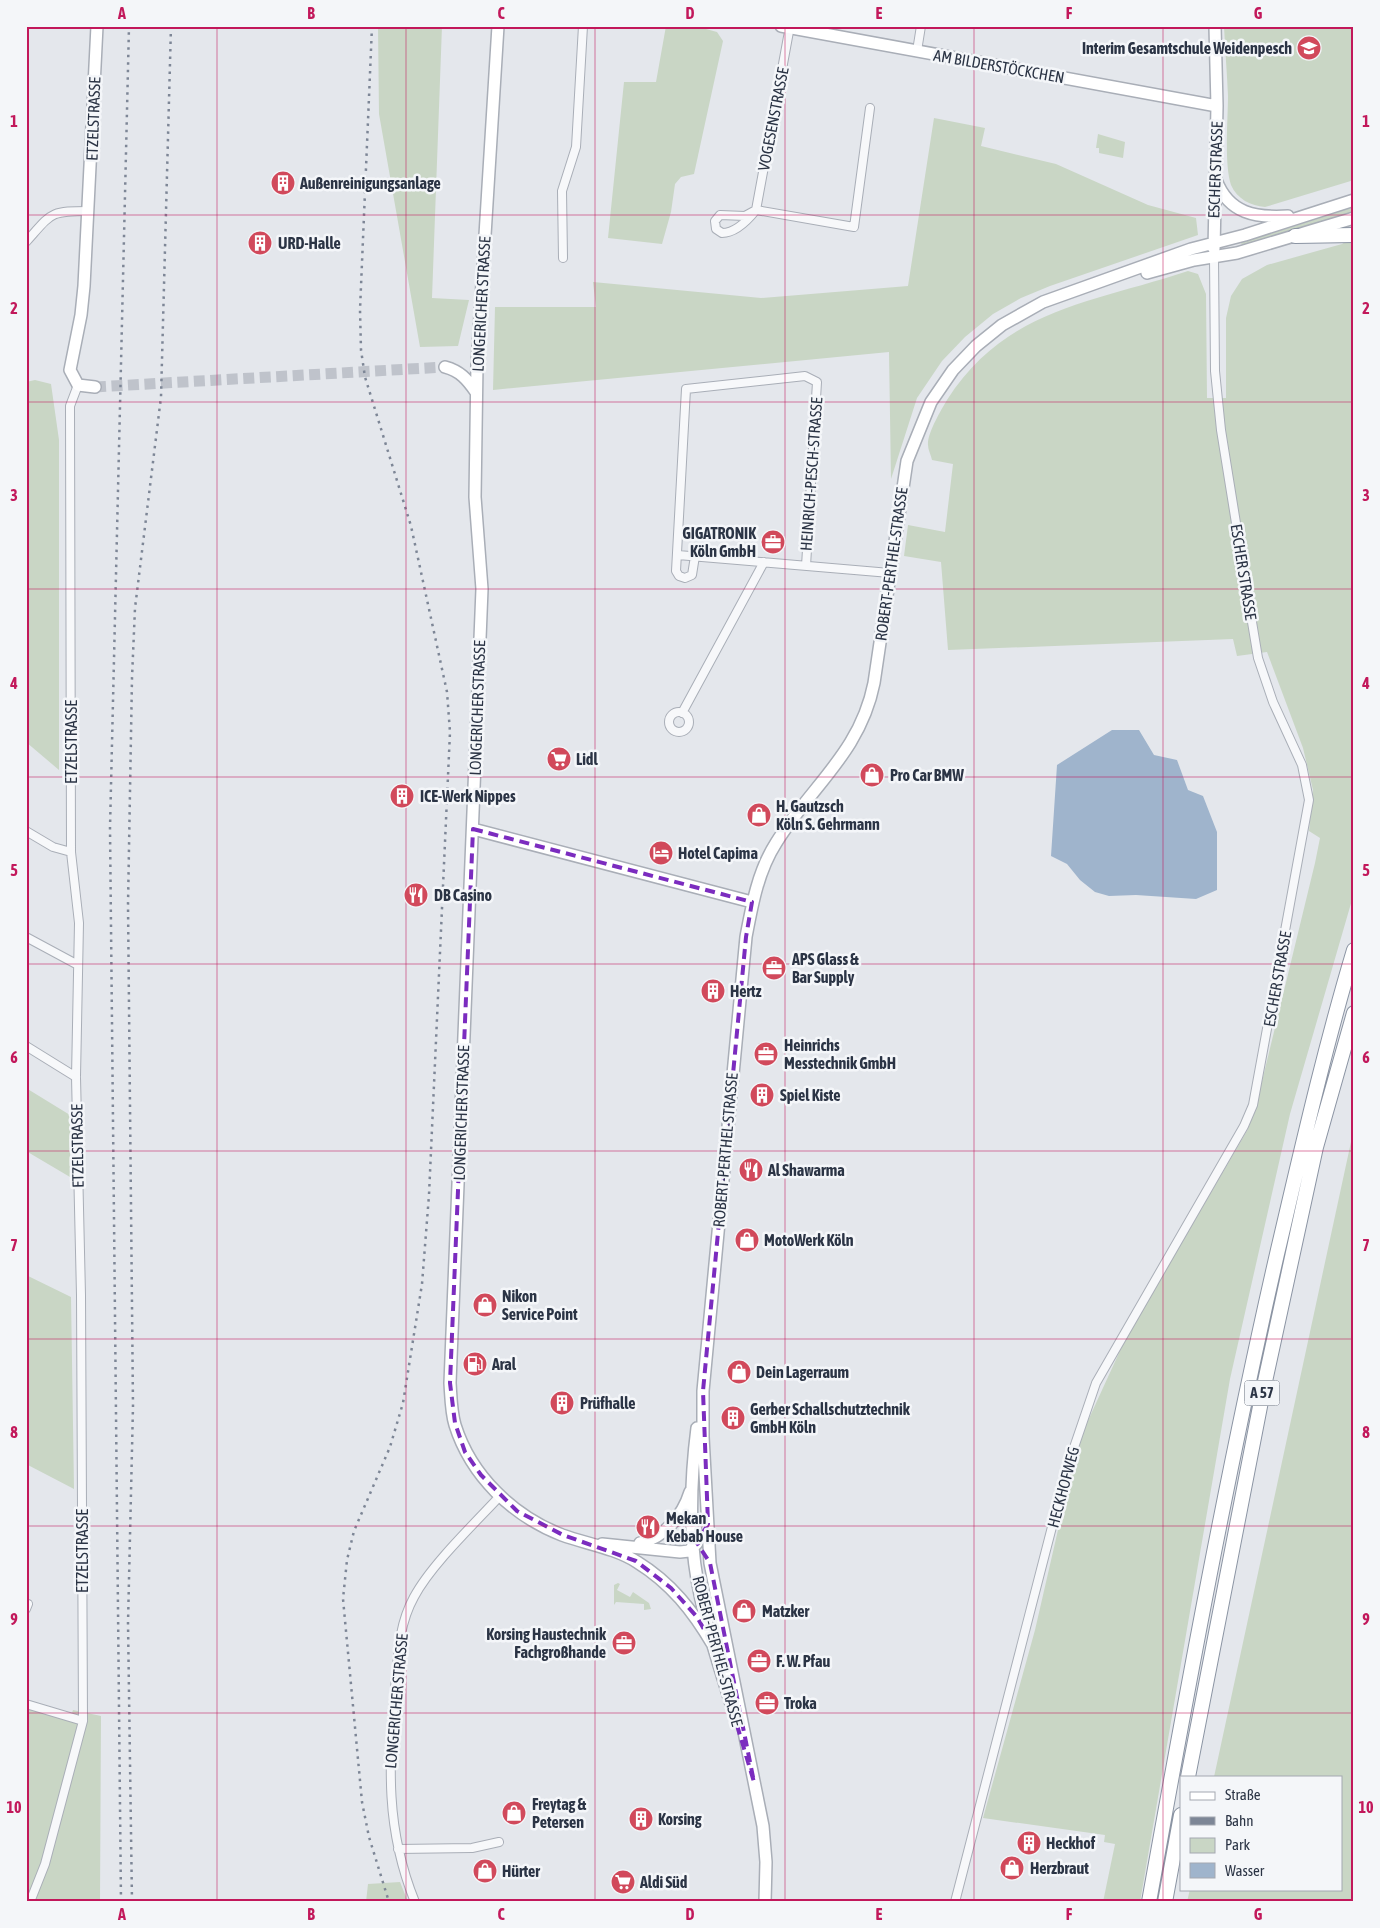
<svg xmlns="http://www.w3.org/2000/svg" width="1380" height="1928" font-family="'Asap Condensed',sans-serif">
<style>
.green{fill:#c9d6c5}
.water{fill:#9fb4cc}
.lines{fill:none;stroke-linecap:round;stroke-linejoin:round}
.secondary-tunnel{stroke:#bfc3cb;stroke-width:11;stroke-dasharray:11 5.5;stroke-linecap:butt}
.street-casing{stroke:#a9aeb7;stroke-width:10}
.secondary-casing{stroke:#a9aeb7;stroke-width:14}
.highway-casing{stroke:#8b94a3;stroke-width:16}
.street{stroke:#f7f8fa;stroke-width:8}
.secondary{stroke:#fff;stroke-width:11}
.highway{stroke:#fff;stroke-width:14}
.rail{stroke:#7d8696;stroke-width:2.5;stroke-dasharray:2.5 5;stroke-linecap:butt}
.marked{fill:none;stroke:#7b2cbf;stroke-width:4;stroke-dasharray:10 6;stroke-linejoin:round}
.grid{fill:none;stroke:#c2185b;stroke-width:1;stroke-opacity:0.55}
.labels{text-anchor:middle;stroke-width:5;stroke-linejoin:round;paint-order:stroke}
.shield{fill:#f4f6f9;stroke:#676e7b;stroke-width:1}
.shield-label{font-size:15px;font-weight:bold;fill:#2b3445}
.poi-label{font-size:16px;font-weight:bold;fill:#2b3445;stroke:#f4f6f9;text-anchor:start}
.street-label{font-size:16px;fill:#2b3445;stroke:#f4f6f9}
.neatline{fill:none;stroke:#c2185b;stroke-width:2}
.grid-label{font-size:16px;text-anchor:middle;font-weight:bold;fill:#c2185b}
</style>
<rect width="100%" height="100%" fill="#e4e7ec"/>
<path class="green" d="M378,26H442L432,298L469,300L458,346L420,347L379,114Z
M666,26H695L717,32L723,41L694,174L681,177L675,184L671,212L662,244L608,238L624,82H656Z
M1224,26H1354V180L1265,207C1251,206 1237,199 1231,185C1224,164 1228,119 1228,96C1227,73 1225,49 1224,26Z
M934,118L985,128L981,146L1056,164L1148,205L1196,218L1198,235L1050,286L1021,298L993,314L965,337L942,361L917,398L891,479L889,352L493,390L495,307H596L593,282L761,298L908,286Z
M1098,134L1125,142L1123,158L1099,153V148H1096Z
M1354,207V212L1242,245L1241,243Z
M1348,240L1354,241V893L1290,1114L1230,1379L1140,1902H1103L1115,1844L1104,1842L1105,1835L983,1818L1035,1630L1072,1469L1086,1425L1124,1342L1248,1129L1256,1106L1315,863L1320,838L1309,831L1313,790L1303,748L1267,652L1237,656L1233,639L948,650L941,562L904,556L908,525L945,532L953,464L932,460C931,455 928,450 928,445C927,434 941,410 947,400C1006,308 1092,303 1188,271L1198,274L1206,294L1207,398H1226V318L1231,296L1242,279L1267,265L1342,244Z
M35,380L51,384L59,440V770L26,742V382Z
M26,1088L70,1115V1177L26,1151Z
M1354,1128V1902H1187L1190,1889H1341V1777H1214Z
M26,1275L71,1297L74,1489L26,1464Z
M618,1583L620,1584L617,1590L630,1597L633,1592L649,1603L651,1609L644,1610V1604L616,1602L614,1605V1585Z
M26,1706L71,1716L73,1710L101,1716L100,1902H26Z
M400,1882L408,1902H366L368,1884Z"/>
<path class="water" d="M1112,730H1139L1154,755L1177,760L1188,790L1203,796L1217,832V890L1196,899L1136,895L1109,896L1095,892L1080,880L1067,864L1051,856L1057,765Z"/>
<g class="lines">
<path class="secondary-tunnel" d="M95,387L445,367"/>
<defs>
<path id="street" d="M790,26L756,210L854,227L870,108
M917,51L921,26
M756,210C748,220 736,233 722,233L716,229L715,221L720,215L745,216Z
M26,242C52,213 49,211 89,211
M563,258L562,191L576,147L583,26
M678,555L890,573
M695,556L692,575L685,578L679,576L676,571L686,389L805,376L817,382L806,566
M669 722a10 10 0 1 1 20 0a10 10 0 1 1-20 0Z
M682,713L764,562
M26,831L53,847L71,852
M26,937L78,965
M26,1046L76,1077
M26,1609L28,1604
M26,1704L83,1721
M398,1849L472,1848L499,1842
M30,1902L45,1864L83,1721L81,1295L76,1077L79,923L71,852L70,406L78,385
M415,1902C385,1828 389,1766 395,1689C398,1657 398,1626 414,1597C431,1565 474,1524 500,1496
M955,1902L1068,1465L1096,1383L1244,1126L1253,1105L1309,800L1302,765L1273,702L1258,658L1250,610L1221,430L1215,371L1214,258"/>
<path id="secondary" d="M498,26L477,364L475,497L482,589L450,1383C451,1397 451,1412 455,1425C471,1476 513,1516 562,1535C587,1544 615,1548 637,1562C671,1583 693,1611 713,1645
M781,26L1217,106
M1216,180C1229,214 1256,218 1288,216
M1214,249L1217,106L1215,26
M1147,273L1194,260L1237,253L1354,218
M445,367C460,371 467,379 476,392
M95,387L78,385L70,370L81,315L84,286L97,26
M473,829L752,902
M697,1428C692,1467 690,1508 693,1547C697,1601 716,1655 732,1707
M640,1543C664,1538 683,1515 690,1492
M602,1544L680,1552L689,1551L697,1543
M765,1902L766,1862L763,1826L710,1563L703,1437V1391L746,937C752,905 758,871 776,843C811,786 860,753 874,683L907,461L931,402L953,370L976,346L1002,325L1043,302L1191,249L1245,235L1354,200"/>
<path id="highway" d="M1295,236L1354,235
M1188,1777L1264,1386L1316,1147L1354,1013
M1149,1902C1188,1685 1228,1468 1277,1254C1301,1152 1324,1050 1354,950
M1165,1902L1181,1815"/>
</defs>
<use href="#street" class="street-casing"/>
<use href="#secondary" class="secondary-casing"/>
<use href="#highway" class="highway-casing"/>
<use href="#street" class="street"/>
<use href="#secondary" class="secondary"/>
<use href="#highway" class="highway"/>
<path class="rail" d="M372,26L360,310L361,350L365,377L411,526L447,692L450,732L429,1195L422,1284L403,1403L390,1447L354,1531L347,1560L343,1599L362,1802L369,1837L389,1902
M121,1902L110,828L129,26
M132,1902L128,1623L133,1406L128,905L132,678L135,608L161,397L171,26"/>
</g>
<path class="marked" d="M473,829L752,902L746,937L703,1391L708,1524L697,1543L710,1563L754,1782L713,1645L697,1617L671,1588L636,1561L563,1535L517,1511L481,1475L465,1452L455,1423L450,1383Z"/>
<path class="grid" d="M217,26V1902M406,26V1902M595,26V1902M785,26V1902M974,26V1902M1163,26V1902M26,215H1354M26,402H1354M26,589H1354M26,777H1354M26,964H1354M26,1151H1354M26,1339H1354M26,1526H1354M26,1713H1354"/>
<defs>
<symbol id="school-disc" viewBox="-11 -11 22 22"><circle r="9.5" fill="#d1495b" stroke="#f4f6f9"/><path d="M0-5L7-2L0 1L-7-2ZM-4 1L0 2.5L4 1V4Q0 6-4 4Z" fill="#fff"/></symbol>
<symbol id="building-disc" viewBox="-11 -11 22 22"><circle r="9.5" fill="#d1495b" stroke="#f4f6f9"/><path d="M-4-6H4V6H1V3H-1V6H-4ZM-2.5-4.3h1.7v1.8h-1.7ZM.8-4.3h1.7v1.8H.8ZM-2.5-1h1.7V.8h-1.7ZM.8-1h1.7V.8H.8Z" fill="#fff"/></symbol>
<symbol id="office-disc" viewBox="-11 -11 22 22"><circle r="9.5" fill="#d1495b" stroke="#f4f6f9"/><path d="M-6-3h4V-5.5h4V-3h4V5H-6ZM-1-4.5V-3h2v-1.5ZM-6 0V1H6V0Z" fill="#fff"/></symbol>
<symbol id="supermarket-disc" viewBox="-11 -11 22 22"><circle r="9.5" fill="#d1495b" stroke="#f4f6f9"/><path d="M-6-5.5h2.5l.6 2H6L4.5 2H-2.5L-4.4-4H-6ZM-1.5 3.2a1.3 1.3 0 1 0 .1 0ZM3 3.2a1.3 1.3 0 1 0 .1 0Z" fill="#fff"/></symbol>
<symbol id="shop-disc" viewBox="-11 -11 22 22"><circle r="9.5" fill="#d1495b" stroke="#f4f6f9"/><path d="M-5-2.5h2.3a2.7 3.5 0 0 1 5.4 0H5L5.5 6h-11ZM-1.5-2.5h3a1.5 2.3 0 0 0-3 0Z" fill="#fff"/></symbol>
<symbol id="hotel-disc" viewBox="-11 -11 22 22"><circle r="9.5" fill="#d1495b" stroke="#f4f6f9"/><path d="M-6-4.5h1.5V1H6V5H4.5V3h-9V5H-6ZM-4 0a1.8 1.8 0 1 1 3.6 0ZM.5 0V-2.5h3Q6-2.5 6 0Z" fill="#fff"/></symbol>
<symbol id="restaurant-disc" viewBox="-11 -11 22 22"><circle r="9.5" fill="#d1495b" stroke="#f4f6f9"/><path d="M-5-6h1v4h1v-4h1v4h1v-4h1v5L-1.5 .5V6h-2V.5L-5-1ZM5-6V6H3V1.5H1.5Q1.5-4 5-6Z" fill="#fff"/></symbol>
<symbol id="fuel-disc" viewBox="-11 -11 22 22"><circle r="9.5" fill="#d1495b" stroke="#f4f6f9"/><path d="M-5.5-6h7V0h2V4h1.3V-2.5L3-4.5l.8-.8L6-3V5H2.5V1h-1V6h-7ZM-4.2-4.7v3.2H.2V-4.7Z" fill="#fff"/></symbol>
</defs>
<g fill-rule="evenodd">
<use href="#school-disc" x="1295" y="34" width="28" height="28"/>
<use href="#building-disc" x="269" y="169" width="28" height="28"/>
<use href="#building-disc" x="246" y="229" width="28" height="28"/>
<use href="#office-disc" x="759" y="528" width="28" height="28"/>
<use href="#supermarket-disc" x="545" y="745" width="28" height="28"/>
<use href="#shop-disc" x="858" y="761" width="28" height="28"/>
<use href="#building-disc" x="388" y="782" width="28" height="28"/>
<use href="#shop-disc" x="745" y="801" width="28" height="28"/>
<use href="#hotel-disc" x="647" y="839" width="28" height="28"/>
<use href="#restaurant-disc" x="402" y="881" width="28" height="28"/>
<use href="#office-disc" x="760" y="954" width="28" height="28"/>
<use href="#building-disc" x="699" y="977" width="28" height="28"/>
<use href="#office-disc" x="752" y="1040" width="28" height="28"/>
<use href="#building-disc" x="748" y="1081" width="28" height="28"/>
<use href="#restaurant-disc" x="737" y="1156" width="28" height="28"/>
<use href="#shop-disc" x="733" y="1226" width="28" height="28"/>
<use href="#shop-disc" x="471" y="1291" width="28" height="28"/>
<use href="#fuel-disc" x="461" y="1350" width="28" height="28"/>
<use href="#shop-disc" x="725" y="1358" width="28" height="28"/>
<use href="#building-disc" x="548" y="1389" width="28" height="28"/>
<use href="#building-disc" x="719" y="1404" width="28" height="28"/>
<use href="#restaurant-disc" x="634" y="1513" width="28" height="28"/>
<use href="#shop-disc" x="730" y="1597" width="28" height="28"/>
<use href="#office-disc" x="610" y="1629" width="28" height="28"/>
<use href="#office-disc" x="745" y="1647" width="28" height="28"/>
<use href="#office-disc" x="753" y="1689" width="28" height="28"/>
<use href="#shop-disc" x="500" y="1799" width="28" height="28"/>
<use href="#building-disc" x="627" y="1805" width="28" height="28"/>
<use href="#building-disc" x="1015" y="1829" width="28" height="28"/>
<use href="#shop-disc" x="998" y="1854" width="28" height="28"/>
<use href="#shop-disc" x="471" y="1857" width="28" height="28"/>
<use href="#supermarket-disc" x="609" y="1868" width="28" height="28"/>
</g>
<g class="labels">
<rect class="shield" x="1244.5" y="1380.5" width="35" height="25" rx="4"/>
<g class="shield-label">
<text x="1262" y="1398">A 57</text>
</g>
<g class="poi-label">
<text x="1292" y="54" text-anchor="end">Interim Gesamtschule Weidenpesch</text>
<text x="300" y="189">Außenreinigungsanlage</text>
<text x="278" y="249">URD-Halle</text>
<text x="756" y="539" text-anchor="end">GIGATRONIK<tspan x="756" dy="18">Köln GmbH</tspan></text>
<text x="576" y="765">Lidl</text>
<text x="890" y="781">Pro Car BMW</text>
<text x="420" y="802">ICE-Werk Nippes</text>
<text x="776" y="812">H. Gautzsch<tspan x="776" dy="18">Köln S. Gehrmann</tspan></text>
<text x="678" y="859">Hotel Capima</text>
<text x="434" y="901">DB Casino</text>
<text x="792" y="965">APS Glass &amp;<tspan x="792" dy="18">Bar Supply</tspan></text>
<text x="730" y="997">Hertz</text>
<text x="784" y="1051">Heinrichs<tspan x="784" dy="18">Messtechnik GmbH</tspan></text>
<text x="780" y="1101">Spiel Kiste</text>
<text x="768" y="1176">Al Shawarma</text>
<text x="764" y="1246">MotoWerk Köln</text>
<text x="502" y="1302">Nikon<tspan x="502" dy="18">Service Point</tspan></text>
<text x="492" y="1370">Aral</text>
<text x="756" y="1378">Dein Lagerraum</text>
<text x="580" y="1409">Prüfhalle</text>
<text x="750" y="1415">Gerber Schallschutztechnik<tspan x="750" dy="18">GmbH Köln</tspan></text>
<text x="666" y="1524">Mekan<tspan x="666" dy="18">Kebab House</tspan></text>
<text x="762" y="1617">Matzker</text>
<text x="606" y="1640" text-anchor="end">Korsing Haustechnik<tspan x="606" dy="18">Fachgroßhande</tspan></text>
<text x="776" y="1667">F. W. Pfau</text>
<text x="784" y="1709">Troka</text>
<text x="532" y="1810">Freytag &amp;<tspan x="532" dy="18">Petersen</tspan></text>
<text x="658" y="1825">Korsing</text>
<text x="1046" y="1849">Heckhof</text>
<text x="1030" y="1874">Herzbraut</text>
<text x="502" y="1877">Hürter</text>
<text x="640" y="1888">Aldi Süd</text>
</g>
<g class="street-label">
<text transform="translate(999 66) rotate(10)" y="6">AM BILDERSTÖCKCHEN</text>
<text transform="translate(93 119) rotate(-88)" y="6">ETZELSTRASSE</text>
<text transform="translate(773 119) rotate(-79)" y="6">VOGESENSTRASSE</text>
<text transform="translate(1215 170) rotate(-88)" y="6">ESCHER STRASSE</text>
<text transform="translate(481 304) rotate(-87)" y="6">LONGERICHER STRASSE</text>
<text transform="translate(811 474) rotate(-86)" y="6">HEINRICH-PESCH-STRASSE</text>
<text transform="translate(891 564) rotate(-82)" y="6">ROBERT-PERTHEL-STRASSE</text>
<text transform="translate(1244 572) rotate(81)" y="6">ESCHER STRASSE</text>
<text transform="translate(477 708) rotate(-88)" y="6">LONGERICHER STRASSE</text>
<text transform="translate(71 742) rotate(-90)" y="6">ETZELSTRASSE</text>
<text transform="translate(1277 979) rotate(-80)" y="6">ESCHER STRASSE</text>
<text transform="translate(461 1113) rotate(-88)" y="6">LONGERICHER STRASSE</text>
<text transform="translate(77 1146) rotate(-91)" y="6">ETZELSTRASSE</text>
<text transform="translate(725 1150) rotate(-85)" y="6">ROBERT-PERTHEL-STRASSE</text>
<text transform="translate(1063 1487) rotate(-75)" y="6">HECKHOFWEG</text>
<text transform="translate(82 1551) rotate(-90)" y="6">ETZELSTRASSE</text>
<text transform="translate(718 1651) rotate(75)" y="6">ROBERT-PERTHEL-STRASSE</text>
<text transform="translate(396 1701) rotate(-85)" y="6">LONGERICHER STRASSE</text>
</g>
</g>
<rect width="1380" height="1928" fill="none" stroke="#f4f6f9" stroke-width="55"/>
<rect x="1180" y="1776" width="162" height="115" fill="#f4f6f9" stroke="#a4a8b1"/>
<rect x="1190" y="1792" width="25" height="8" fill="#ffffff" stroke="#a4a8b1"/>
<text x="1225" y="1800" font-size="15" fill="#2b3445">Straße</text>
<rect x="1190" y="1817" width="25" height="8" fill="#7d8696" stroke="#a4a8b1"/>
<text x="1225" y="1826" font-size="15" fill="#2b3445">Bahn</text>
<rect x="1190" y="1838" width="25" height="15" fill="#c9d6c5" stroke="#a4a8b1"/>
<text x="1225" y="1850" font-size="15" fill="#2b3445">Park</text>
<rect x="1190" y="1863" width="25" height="15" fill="#9fb4cc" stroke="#a4a8b1"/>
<text x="1225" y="1876" font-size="15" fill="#2b3445">Wasser</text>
<rect x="28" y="28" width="1324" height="1872" class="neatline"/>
<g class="grid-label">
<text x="122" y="19">A</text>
<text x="311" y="19">B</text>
<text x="501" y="19">C</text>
<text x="690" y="19">D</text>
<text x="879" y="19">E</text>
<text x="1069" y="19">F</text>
<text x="1258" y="19">G</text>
<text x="14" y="127">1</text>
<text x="1366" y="127">1</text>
<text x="14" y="314">2</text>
<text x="1366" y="314">2</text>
<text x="14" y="501">3</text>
<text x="1366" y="501">3</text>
<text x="14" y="689">4</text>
<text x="1366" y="689">4</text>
<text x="14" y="876">5</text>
<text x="1366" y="876">5</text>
<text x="14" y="1063">6</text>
<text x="1366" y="1063">6</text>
<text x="14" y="1251">7</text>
<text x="1366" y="1251">7</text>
<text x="14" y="1438">8</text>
<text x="1366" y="1438">8</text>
<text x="14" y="1625">9</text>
<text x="1366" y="1625">9</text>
<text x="14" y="1813">10</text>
<text x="1366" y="1813">10</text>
<text x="122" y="1920">A</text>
<text x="311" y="1920">B</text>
<text x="501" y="1920">C</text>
<text x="690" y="1920">D</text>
<text x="879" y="1920">E</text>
<text x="1069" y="1920">F</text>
<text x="1258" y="1920">G</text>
</g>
</svg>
